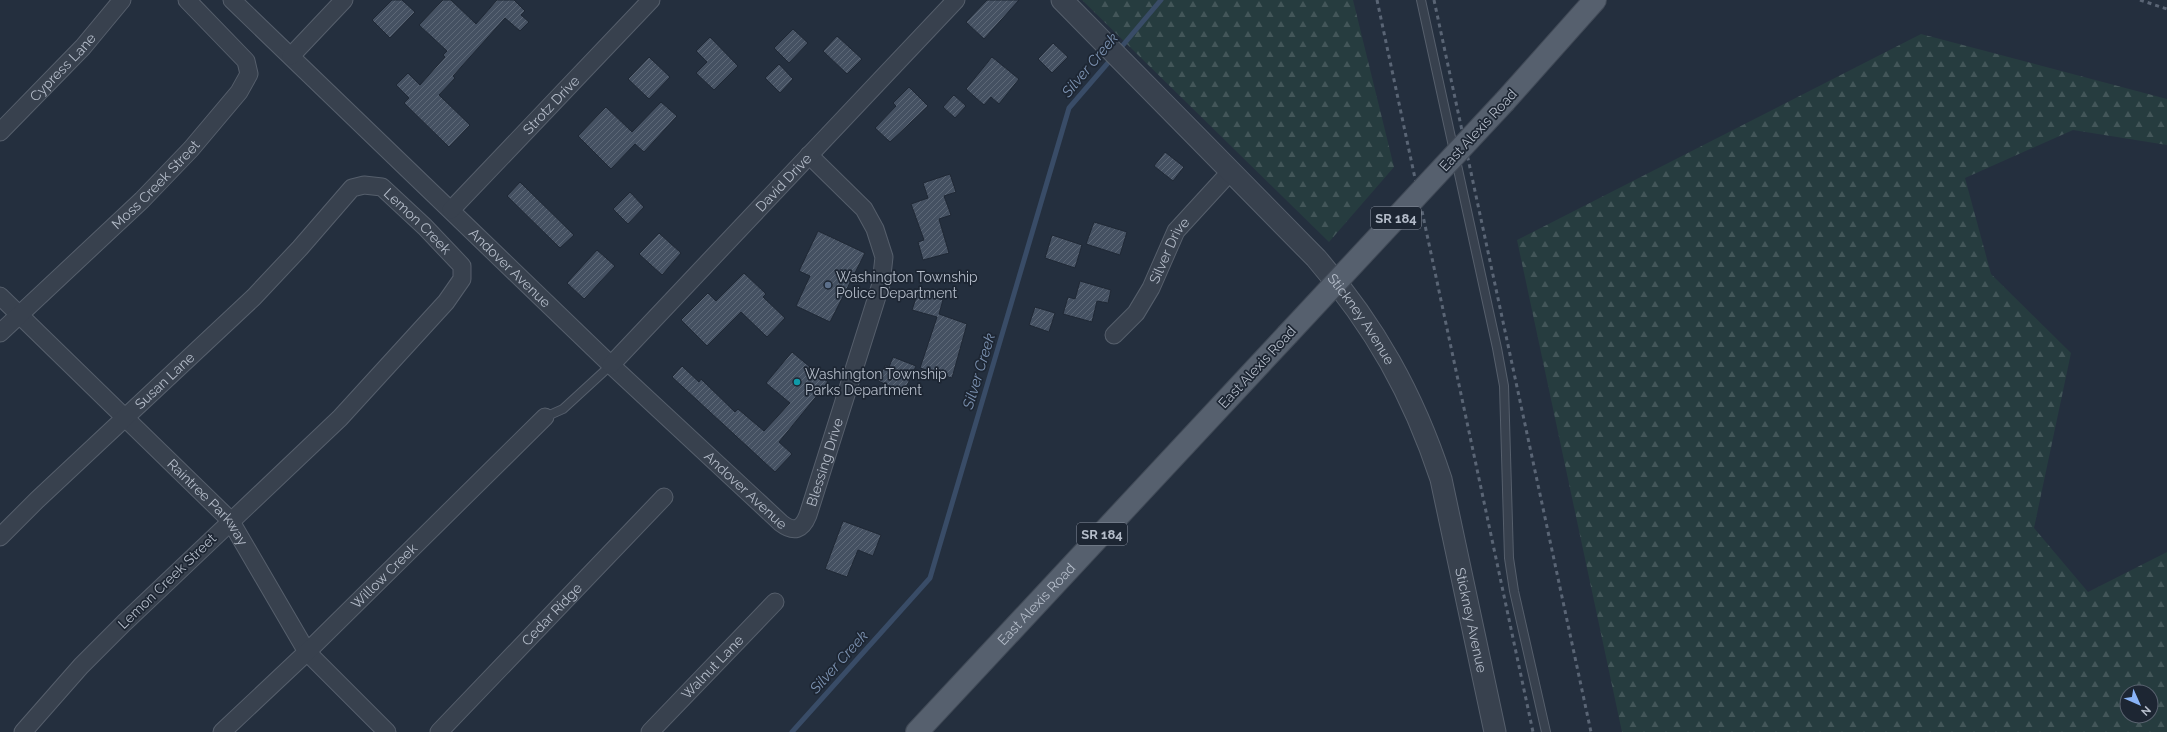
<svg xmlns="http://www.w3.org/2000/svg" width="2167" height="732" font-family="Raleway,sans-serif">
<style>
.forest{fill:url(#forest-firs);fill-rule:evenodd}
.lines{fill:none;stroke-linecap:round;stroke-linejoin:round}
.stream{stroke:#394c67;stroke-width:5}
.building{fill:url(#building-hatch);stroke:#1f2835}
.service-casing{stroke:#565f6c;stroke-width:10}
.minor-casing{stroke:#565f6c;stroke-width:19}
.tertiary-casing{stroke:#565f6c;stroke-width:23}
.primary-casing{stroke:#414a57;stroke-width:24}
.service{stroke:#38414e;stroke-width:8}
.minor{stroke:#38414e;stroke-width:17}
.tertiary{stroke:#38414e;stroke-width:21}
.primary{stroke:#56606e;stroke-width:22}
.rail{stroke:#5a6575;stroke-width:3;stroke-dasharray:4 4;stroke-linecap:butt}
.primary-bridge-casing{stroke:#414a57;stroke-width:24;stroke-linecap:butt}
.primary-bridge{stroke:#56606e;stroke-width:22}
.service-dot{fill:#5c6f8a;stroke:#1d2633;stroke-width:1.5}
.culture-dot{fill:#0f9aa8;stroke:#1d2633;stroke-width:1.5}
.labels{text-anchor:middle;stroke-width:3.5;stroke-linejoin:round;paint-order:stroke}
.shield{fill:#1d2633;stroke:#878f9c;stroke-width:1}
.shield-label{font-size:13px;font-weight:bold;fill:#b4bcc9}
.street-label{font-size:14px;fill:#b4bcc9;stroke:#1d2633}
.poi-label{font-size:14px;fill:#b4bcc9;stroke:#1d2633;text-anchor:start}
.water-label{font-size:15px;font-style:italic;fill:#7c92b1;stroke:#1d2633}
</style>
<defs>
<pattern id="forest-firs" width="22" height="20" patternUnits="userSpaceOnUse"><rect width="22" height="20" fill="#263c3f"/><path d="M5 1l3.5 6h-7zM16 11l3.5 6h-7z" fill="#435659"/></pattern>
<pattern id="building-hatch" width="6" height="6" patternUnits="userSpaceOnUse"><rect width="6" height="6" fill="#455162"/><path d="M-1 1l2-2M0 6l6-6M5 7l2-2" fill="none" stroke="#5d6877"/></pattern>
</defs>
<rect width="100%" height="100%" fill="#242f3e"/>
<path class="forest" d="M1082,0H1353L1394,167L1329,242Z
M1921,34L2167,99V145L2073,130L1965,178L1991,274L2071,353L2034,528L2088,592L2167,552V732H1622L1517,240ZM2127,692H2151V716H2127Z"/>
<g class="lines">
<path class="stream" d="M1118,51L1161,0
M792,732L930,578L1069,108L1113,57"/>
</g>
<path class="building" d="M392,0H402L415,12L390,38L372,20Z
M443,0H451L476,24L497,0H514L525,11L521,15L529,22L520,31L505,18L453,76L455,78L439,95L470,125L449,147L404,103L409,98L396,85L408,73L420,85L445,57L443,55L447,51L419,25Z
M987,0H1019L984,39L966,22Z
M793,29L808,43L789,63L774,48Z
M837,36L862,59L847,74L823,51Z
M710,37L738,66L714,90L696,73L707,62L696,51Z
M1053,43L1068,57L1052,73L1038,59Z
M649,57L670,77L649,99L628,79Z
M992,57L1019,79L999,104L991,97L984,105L966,89Z
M779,64L793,79L780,93L765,78Z
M909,87L928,106L890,142L875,128L896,106L893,103Z
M954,95L966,106L955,118L943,107Z
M661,102L677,116L644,152L635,144L611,169L578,136L606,107L632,132Z
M1165,152L1184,167L1173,181L1154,166Z
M950,174L956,192L944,196L951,215L939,219L949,253L923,260L918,242L924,240L911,204L928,198L923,183Z
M520,182L574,235L560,248L507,196Z
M630,192L644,207L628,224L613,209Z
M1094,222L1127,232L1120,255L1086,244Z
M818,231L865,253L830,322L796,306L810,276L799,271Z
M659,233L681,253L662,275L639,254Z
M1052,235L1082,245L1075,268L1045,258Z
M597,250L615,266L584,299L567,283Z
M744,273L766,294L763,297L785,318L767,337L741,312L707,346L681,320L708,293L716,301Z
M1080,281L1111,290L1108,303L1097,301L1092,322L1063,314L1068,297L1075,299Z
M918,292L943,300L939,314L967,324L952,378L920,368L937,317L912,310Z
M1035,307L1055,313L1049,332L1029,325Z
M792,352L828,382L779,442L792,454L775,472L672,377L682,366L699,382L701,379L735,412L738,409L764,431L790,403L766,383Z
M893,357L916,366L904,392L878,381L885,365L889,367Z
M843,521L881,535L873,556L858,550L847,577L825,569Z"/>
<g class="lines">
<defs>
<path id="service" d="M1421,0L1497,348L1504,386L1509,558L1514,591L1546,732
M545,417L563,409L611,365"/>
<g id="minor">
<path id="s1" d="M232,0L611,365L781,523C794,533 802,530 808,515L881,284L884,257L875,229L864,209L809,155"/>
<path d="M291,56L344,0"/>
<path id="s2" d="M0,132L83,47L122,0"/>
<path id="s3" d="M451,210L651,0"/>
<path id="s4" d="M0,296L230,520L307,652L387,732"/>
<path id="s5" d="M0,333L142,200L191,149L239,92L249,74L246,61L187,0"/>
<path id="s6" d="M1114,335L1136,313L1151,288L1176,231L1231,171"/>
<path id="s7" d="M611,365L956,0"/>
<path id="s8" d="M0,537L37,500L254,297L300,248L352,188L364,185L382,187L425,227L462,266V279L446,302L340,418L124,623L81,666L23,732"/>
<path id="s9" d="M222,732L307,652L545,417"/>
<path id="s10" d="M439,732L664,497"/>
<path id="s11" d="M650,732L775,602"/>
</g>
<g id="tertiary">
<path id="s12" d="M1062,0L1316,258C1375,326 1413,394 1441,479L1495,732"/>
</g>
<g id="primary">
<path d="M1505,101L1595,0"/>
<path id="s13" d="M917,732L1287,335"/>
</g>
</defs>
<use href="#service" class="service-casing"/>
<use href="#minor" class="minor-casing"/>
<use href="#tertiary" class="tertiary-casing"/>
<use href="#primary" class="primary-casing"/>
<use href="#service" class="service"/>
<use href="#minor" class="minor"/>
<use href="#tertiary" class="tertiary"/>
<use href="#primary" class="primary"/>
<path class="rail" d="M1377,0L1533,732
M1434,0L1591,732
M2140,0L2167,9"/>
<defs>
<path id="primary-bridge" d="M1287,335L1505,101"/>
</defs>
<use href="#primary-bridge" class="primary-bridge-casing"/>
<use href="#primary-bridge" class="primary-bridge"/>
</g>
<circle class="service-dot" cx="828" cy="285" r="4"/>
<circle class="culture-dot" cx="797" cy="382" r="4"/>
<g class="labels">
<g class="shield">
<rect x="1371" y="207" width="50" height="22" rx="3"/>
<rect x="1077" y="523" width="50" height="22" rx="3"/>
</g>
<g class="shield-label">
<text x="1396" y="223">SR 184</text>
<text x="1102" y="539">SR 184</text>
</g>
<g class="street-label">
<text dy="5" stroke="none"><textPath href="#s2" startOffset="90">Cypress Lane</textPath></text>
<text dy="5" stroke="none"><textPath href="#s3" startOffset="145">Strotz Drive</textPath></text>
<text transform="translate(1478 130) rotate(-47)" y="5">East Alexis Road</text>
<text dy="5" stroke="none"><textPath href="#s7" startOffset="251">David Drive</textPath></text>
<text dy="5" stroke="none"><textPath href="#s5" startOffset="215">Moss Creek Street</textPath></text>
<text dy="5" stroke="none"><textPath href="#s8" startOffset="576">Lemon Creek</textPath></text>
<text dy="5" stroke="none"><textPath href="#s6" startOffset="102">Silver Drive</textPath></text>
<text dy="5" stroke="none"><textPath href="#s1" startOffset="386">Andover Avenue</textPath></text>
<text dy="5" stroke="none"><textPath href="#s12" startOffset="438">Stickney Avenue</textPath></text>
<text transform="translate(1257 367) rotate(-47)" y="5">East Alexis Road</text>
<text dy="5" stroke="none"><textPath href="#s8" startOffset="227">Susan Lane</textPath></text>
<text dy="5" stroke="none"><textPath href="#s1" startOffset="849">Blessing Drive</textPath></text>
<text dy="5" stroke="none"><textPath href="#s1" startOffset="710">Andover Avenue</textPath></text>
<text dy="5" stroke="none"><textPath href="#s4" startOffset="293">Raintree Parkway</textPath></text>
<text dy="5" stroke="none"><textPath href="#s9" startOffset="225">Willow Creek</textPath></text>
<text transform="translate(167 581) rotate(-44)" y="5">Lemon Creek Street</text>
<text dy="5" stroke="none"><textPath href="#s13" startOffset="175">East Alexis Road</textPath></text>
<text dy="5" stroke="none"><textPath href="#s10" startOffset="163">Cedar Ridge</textPath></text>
<text dy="5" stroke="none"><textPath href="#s12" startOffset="762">Stickney Avenue</textPath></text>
<text dy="5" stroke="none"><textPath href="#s11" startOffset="90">Walnut Lane</textPath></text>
</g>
<g class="poi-label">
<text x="836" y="282">Washington Township<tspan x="836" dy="16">Police Department</tspan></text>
<text x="805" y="379">Washington Township<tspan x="805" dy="16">Parks Department</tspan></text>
</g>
<g class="water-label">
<text transform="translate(1090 65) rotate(-50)" y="5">Silver Creek</text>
<text transform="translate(979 371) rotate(-73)" y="5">Silver Creek</text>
<text transform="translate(839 662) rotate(-48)" y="5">Silver Creek</text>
</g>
</g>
<g transform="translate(2139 704) rotate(135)"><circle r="19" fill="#1d2633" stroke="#59626f"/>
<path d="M0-3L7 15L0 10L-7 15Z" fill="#8ab4f8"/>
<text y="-6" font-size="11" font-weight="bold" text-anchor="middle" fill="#b4bcc9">N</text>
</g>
</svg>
